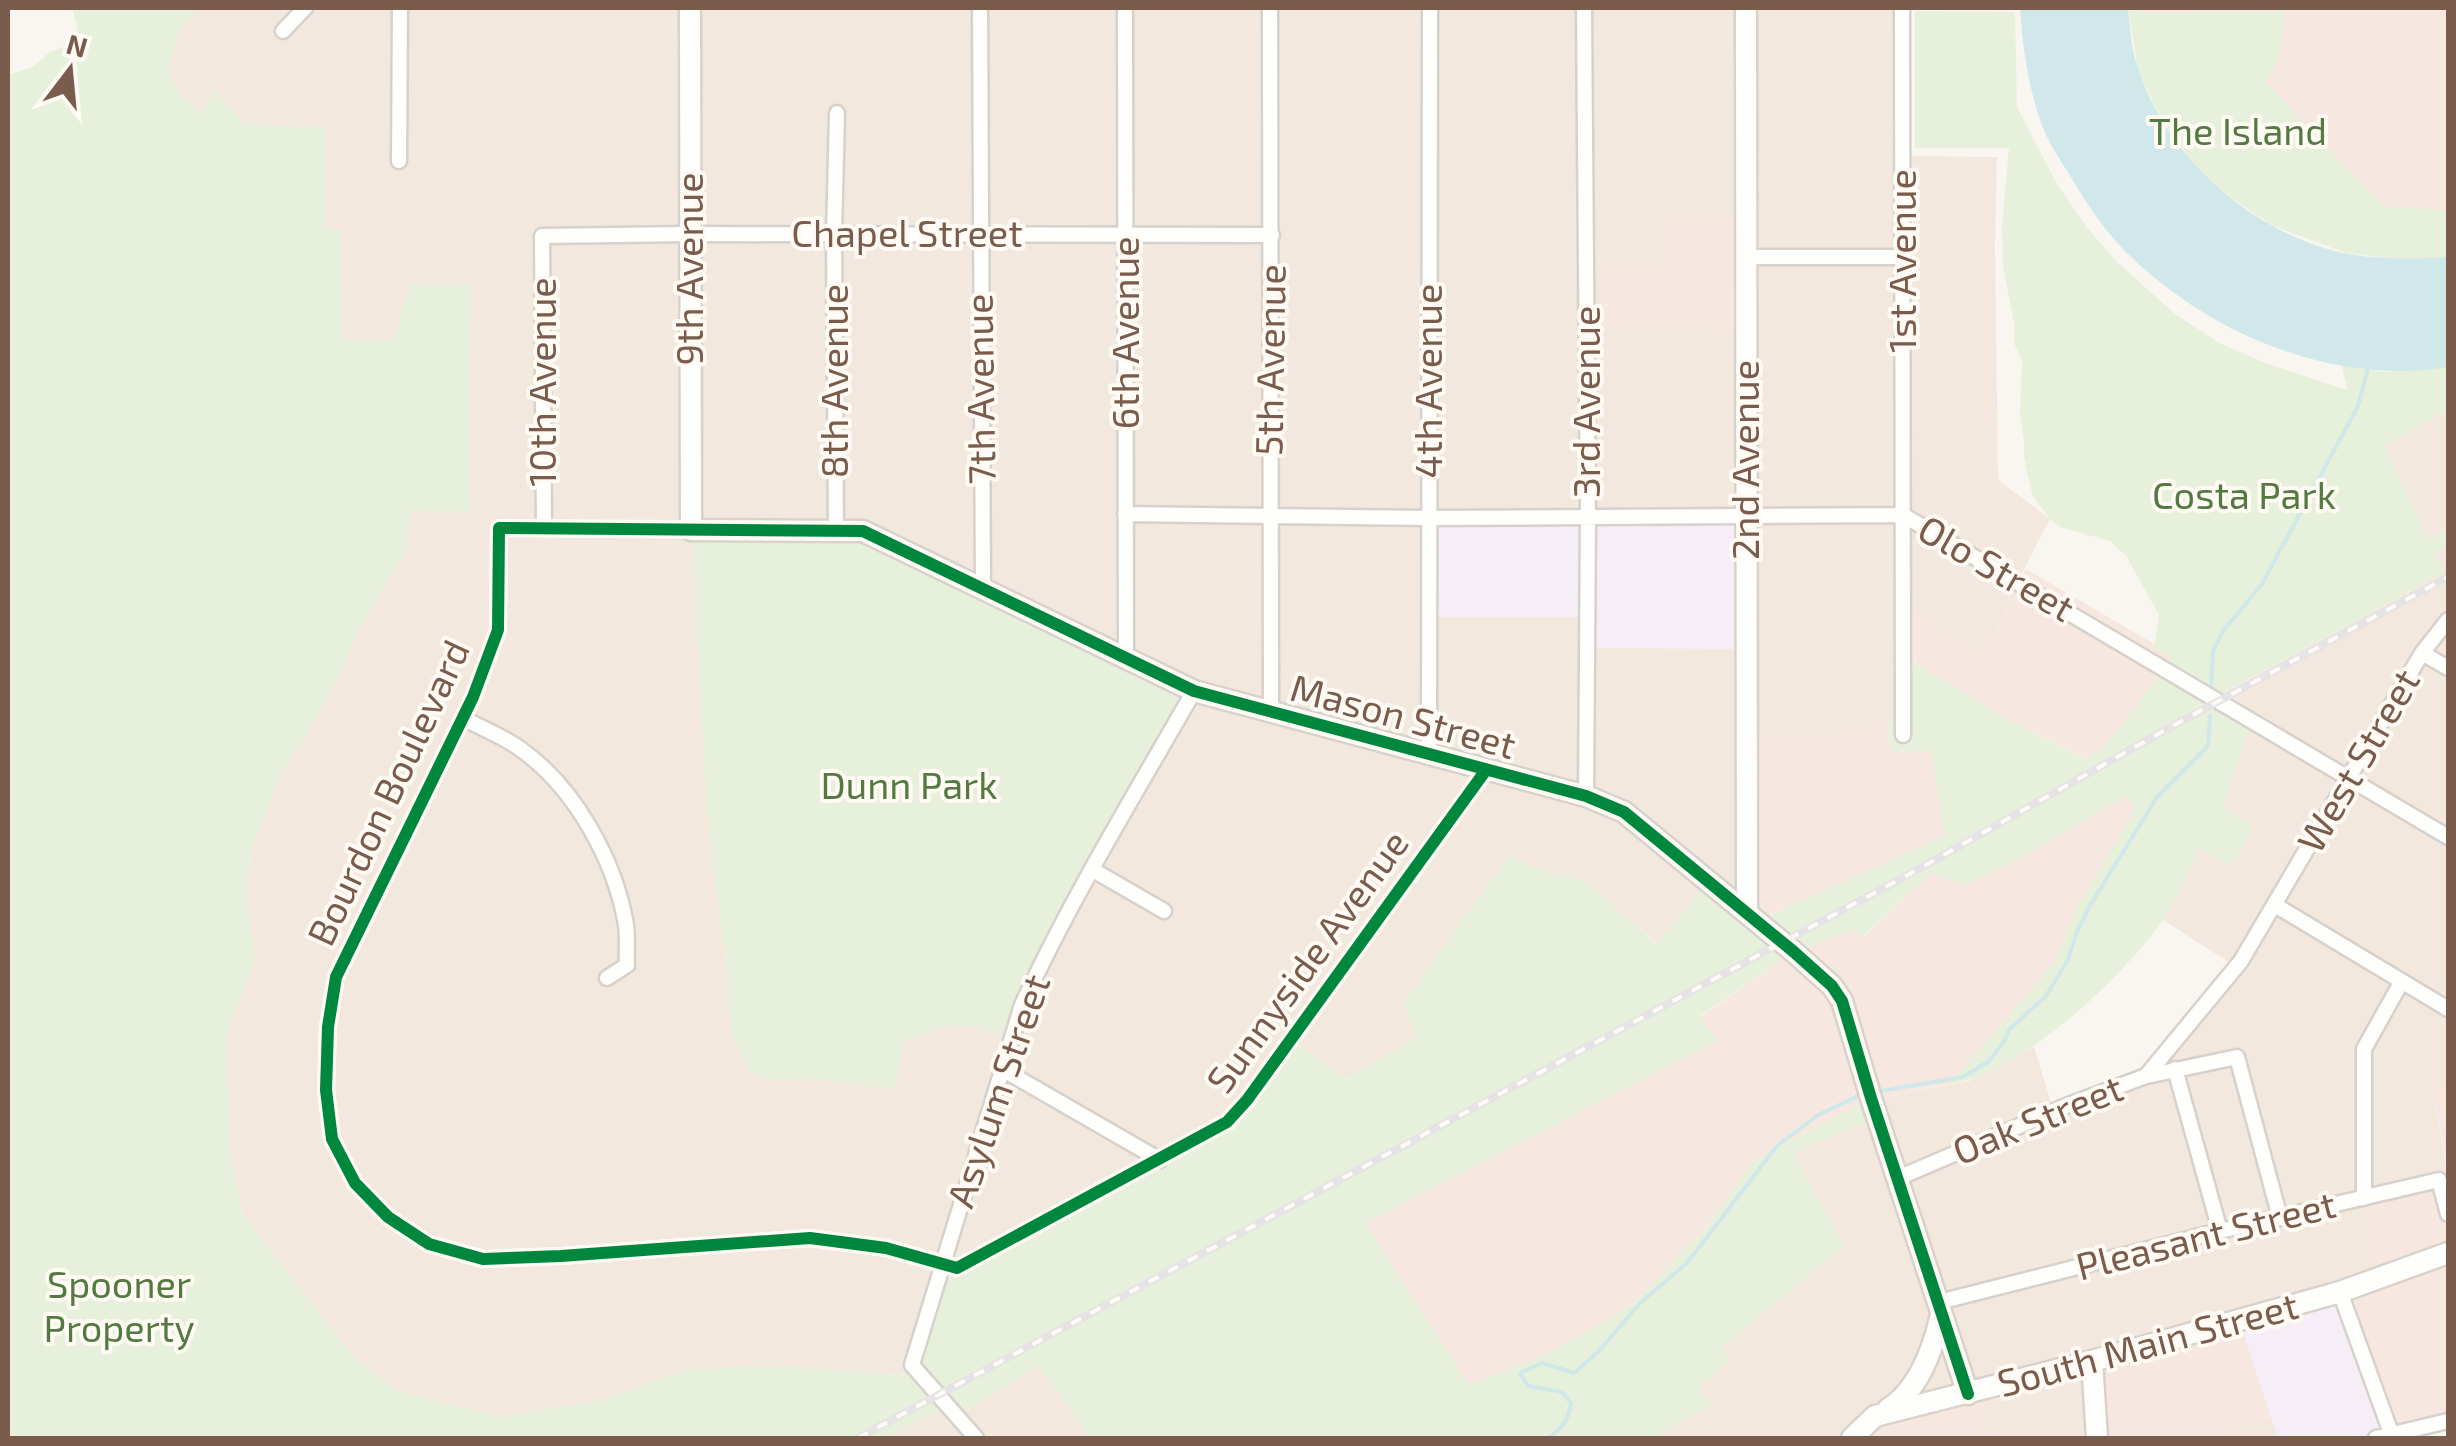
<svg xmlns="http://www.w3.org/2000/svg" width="2456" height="1446" font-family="'Exo 2',sans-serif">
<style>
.residential{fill:#f2e8de;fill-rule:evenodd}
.commercial{fill:#f6e8e1}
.education{fill:#f6eef6}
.green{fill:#e7f0db}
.water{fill:#d0e8ea}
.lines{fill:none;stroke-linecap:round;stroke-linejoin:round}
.stream{stroke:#d0e8ea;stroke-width:4}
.street-casing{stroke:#d7d1cb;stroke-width:19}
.secondary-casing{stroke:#d9d2cb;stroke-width:25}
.street{stroke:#fefefd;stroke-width:14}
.secondary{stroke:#fefefd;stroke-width:20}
.rail-casing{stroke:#e6e3e7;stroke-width:8}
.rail{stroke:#fffaf3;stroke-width:4;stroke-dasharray:11;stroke-linecap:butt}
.cycleway-casing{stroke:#fffaf3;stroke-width:19}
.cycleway{stroke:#00873e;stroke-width:12}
.labels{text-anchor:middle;stroke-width:8;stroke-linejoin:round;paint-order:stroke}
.park-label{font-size:38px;fill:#537a41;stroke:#fffaf3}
.street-label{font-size:38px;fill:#7a5c4d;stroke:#fffaf3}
</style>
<rect width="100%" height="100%" fill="#f9f5f0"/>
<path class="residential" d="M189,8H1901L1905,156L1997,157L1995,246L1998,480L2050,519L2015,586L2019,590L1982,655L1907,607L1904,718L1824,739L1751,740L1765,917L1658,944L1582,880L1553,874L1509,856L1457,930L1416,1039L1344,1079L1232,1121L931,1376L774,1366L687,1370L605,1399L500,1417L400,1392L356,1359L243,1216L229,1147L211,1113L220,1054L255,959L246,896L252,849L281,773L307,735L344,666L357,634L407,548L411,510L470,512L468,427L470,285L409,284L395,340H342L341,230H324L243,123L213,89L203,116L181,95L171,79L169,68L178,31ZM1667,213L1735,331L1602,266L1666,267ZM725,952L1013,1036L965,1026L948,1025L904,1041L895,1088L826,1080L768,1078L749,1072L732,1033Z
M2448,409V1090L2431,1081L2448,1179L2362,1206L2382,1284L2100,1438H1990L1984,1397L1860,1438H1652L1711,1404L1698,1389L1730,1359L1721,1348L1843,1246L1792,1152L1870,1120L1866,1101L1969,1081L2034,1047L2053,1109L2147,1077L2238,968L2163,920L2200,847L2224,806L2209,701L2444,573L2384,446Z
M1039,1365L1091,1438H884L935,1413H962Z
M2271,1417L2278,1438H2225L2223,1432Z"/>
<path class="commercial" d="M2146,8H2448V217L2383,207L2263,87L2284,11L2145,13Z
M1667,213L1734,218L1735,331L1599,327L1602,266L1666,267Z
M2026,569L2175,656L2110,741L2087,759L2003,717L1906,657V606L1982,655L2019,591L2015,587Z
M1889,720L1890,751L1931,750L1945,836L1765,917L1750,739H1824Z
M2125,796L2137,808L2076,909L2055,961L1950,1084L1866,1101L1752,1162L1708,1225L1632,1305L1555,1350L1469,1385L1365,1223L1717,1041L1700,1017L1794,952L1852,931L1864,936L1932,873L1964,885L2007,866Z
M2431,1080L2448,1090V1173Z
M2448,1179V1420L2393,1430L2346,1297L2381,1284L2361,1206Z
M2241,1326L2271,1417L2224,1432L2225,1438H2100L2088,1368Z
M1984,1396L1990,1438H1860L1876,1424Z"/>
<path class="education" d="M1744,521V649L1592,648L1591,617H1432L1433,522Z
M2346,1297L2393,1430L2364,1438H2278L2241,1326Z"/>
<path class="green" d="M72,8H199L179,30L169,68L171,79L181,95L202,115L213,88L243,123L325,128L324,229L341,230L342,340H395L409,284L471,285L468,427L470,512L411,511L407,548L357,634L344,666L307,735L281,773L252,849L246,896L255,959L227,1036L229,1146L243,1216L356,1359L400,1392L500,1417L605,1399L686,1370L774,1366L929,1376L912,1356L940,1264L958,1269L1232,1121L1297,1044L1345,1079L1416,1039L1404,1002L1509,856L1553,874L1582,879L1657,944L1711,876L1766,917L1945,836L1931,750L1890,751L1889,720L1904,718L1906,657L2003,717L2086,759L2109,741L2173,658L2154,648L2159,615L2127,557L2110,541L2060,527L2048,517L2032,494L2024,457V441L2020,414L2022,361L2014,343V323L2003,265L2002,226L2009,148H1915V11L2015,12L2017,107L2057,184L2088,229L2116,261L2175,314L2221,344L2265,363L2347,390L2342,365L2385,372L2448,367V409L2384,446L2428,539L2448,529V543L2434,552L2444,573L2210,700L2250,725L2224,806L2254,829L2230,866L2200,848C2187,872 2177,901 2161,923C2119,980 2021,1074 1950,1084L2055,961L2076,909L2136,808L2125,797L2007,866L1964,885L1932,873L1863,936L1852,931L1794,952L1700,1016L1718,1041L1365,1223L1469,1385L1555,1350L1632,1305L1708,1225L1752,1162L1866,1101L1871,1120L1793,1152L1844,1246L1722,1347L1730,1359L1699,1389L1712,1404L1652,1438H1091L1039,1366L962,1413H935L884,1438H8V75L33,67L50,52L77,42V27Z
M2128,8H2146V13L2285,11L2278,60L2266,82L2383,206L2448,211V257L2398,260L2346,253L2273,226L2231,198L2198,171L2158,113L2138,70Z
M693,532L865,538L1188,695L1023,1006L1012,1036L965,1026L948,1025L904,1041L895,1089L826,1080L768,1078L749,1072L732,1033L725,952L709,834L701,708Z"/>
<path class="water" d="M2020,8H2128C2130,27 2131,49 2138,68C2167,159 2255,236 2349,254C2382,260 2415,259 2448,257V367C2333,386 2210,334 2128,254C2104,231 2086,202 2069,174C2061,161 2052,148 2046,135C2029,95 2023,50 2020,8Z"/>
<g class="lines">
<path class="stream" d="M2211,692L2213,651L2223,631L2262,584L2358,406L2368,368
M1875,1092L1963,1077L1988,1062L2003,1043L2010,1029L2046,996L2067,962L2076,934L2091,904L2157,797L2208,746L2210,716
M1547,1438C1561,1431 1569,1418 1571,1403L1562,1392L1528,1386L1520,1373L1542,1363L1574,1373L1599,1351L1640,1303L1687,1263L1777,1146L1818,1115L1860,1095"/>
<defs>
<path id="street" d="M980,8L983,590
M1125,8L1126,659
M1270,8L1271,713
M1584,8L1588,518L1586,796
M1902,8L1903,735
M283,31L305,8
M399,161L400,8
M1745,257H1903
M1125,514L1428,518L1903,515L2448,837
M544,528L542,236L689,234L1272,235
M691,530L499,528L498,630L473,697L336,977L328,1027L326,1090L332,1139L355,1183L388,1217L429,1244L483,1259L561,1256L810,1238L886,1248L957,1268L1227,1122L1247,1100L1486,770
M836,530L834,234L837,113
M2422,653L2448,668
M463,718C481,728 502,736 519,748C574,786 615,860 626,925C628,938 626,952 627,965L607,978
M1429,755L1430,8
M1093,870L1164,911
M2275,905L2448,1009
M1002,1069L1160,1160
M2175,1069L2220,1231
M2147,1076L2237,1057L2280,1218
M1898,1178L2066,1106L2146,1076L2241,961L2422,653L2448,620
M2364,1198V1049L2402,981
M2340,1292L2391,1433
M1939,1302L2220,1231L2439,1180L2448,1214
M976,1438L912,1365L1022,1005C1072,897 1135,794 1194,691
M2376,1438L2448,1421"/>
<path id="secondary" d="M690,8L691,530L863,531L1194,691L1586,796L1624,812L1794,952L1832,986L1842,1001L1871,1098L1968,1394
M1746,8L1747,912
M2092,1361L2097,1438
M1888,1409C1919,1390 1933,1349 1941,1315
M1852,1438L1875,1416L2092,1361L2340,1292L2448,1253"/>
</defs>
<use href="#street" class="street-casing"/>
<use href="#secondary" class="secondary-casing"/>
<use href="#street" class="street"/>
<use href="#secondary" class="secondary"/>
<defs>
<path id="rail" d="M858,1438L1908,875L2167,729L2448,577"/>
</defs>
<use href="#rail" class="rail-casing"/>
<use href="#rail" class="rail"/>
<defs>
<path id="cycleway" d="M1486,770L1247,1100L1227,1122L957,1268L886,1248L810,1238L561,1256L483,1259L429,1244L388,1217L355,1183L332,1139L326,1090L328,1027L336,977L473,697L498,630L499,528L863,531L1194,691L1586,796L1624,812L1794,952L1832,986L1842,1001L1871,1098L1968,1394"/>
</defs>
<use href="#cycleway" class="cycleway-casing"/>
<use href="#cycleway" class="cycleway"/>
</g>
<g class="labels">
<g class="park-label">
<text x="2238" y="145">The Island</text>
<text x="2244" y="509">Costa Park</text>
<text x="909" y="799">Dunn Park</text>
<text x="119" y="1298">Spooner<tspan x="119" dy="44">Property</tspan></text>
</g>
<g class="street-label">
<text x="907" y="247">Chapel Street</text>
<text transform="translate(1903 261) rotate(-90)" y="13">1st Avenue</text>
<text transform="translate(690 269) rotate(-90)" y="13">9th Avenue</text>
<text transform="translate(1126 333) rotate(-90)" y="13">6th Avenue</text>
<text transform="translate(1271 360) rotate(-89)" y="13">5th Avenue</text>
<text transform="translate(835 381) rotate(-90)" y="13">8th Avenue</text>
<text transform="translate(1429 381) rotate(-90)" y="13">4th Avenue</text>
<text transform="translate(543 382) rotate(-90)" y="13">10th Avenue</text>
<text transform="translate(981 389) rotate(-91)" y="13">7th Avenue</text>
<text transform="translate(1587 402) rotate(-90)" y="13">3rd Avenue</text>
<text transform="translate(1746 460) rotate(-90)" y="13">2nd Avenue</text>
<text transform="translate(1996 569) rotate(30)" y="13">Olo Street</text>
<text transform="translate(1403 717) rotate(15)" y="13">Mason Street</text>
<text transform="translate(2359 761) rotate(-60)" y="13">West Street</text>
<text transform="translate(389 793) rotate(-65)" y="13">Bourdon Boulevard</text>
<text transform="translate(1308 962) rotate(-54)" y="13">Sunnyside Avenue</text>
<text transform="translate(999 1091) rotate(-71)" y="13">Asylum Street</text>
<text transform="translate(2038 1120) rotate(-22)" y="13">Oak Street</text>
<text transform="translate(2206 1236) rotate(-14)" y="13">Pleasant Street</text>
<text transform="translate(2148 1345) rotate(-15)" y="13">South Main Street</text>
</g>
</g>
<rect width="2456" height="1446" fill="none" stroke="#7a5c4d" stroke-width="20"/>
<g transform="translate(70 70) rotate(16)" stroke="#fffaf3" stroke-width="8" paint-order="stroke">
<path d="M0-8L18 38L0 25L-18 38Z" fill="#7a5c4d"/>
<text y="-15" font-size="28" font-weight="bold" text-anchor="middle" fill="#7a5c4d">N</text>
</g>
</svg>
